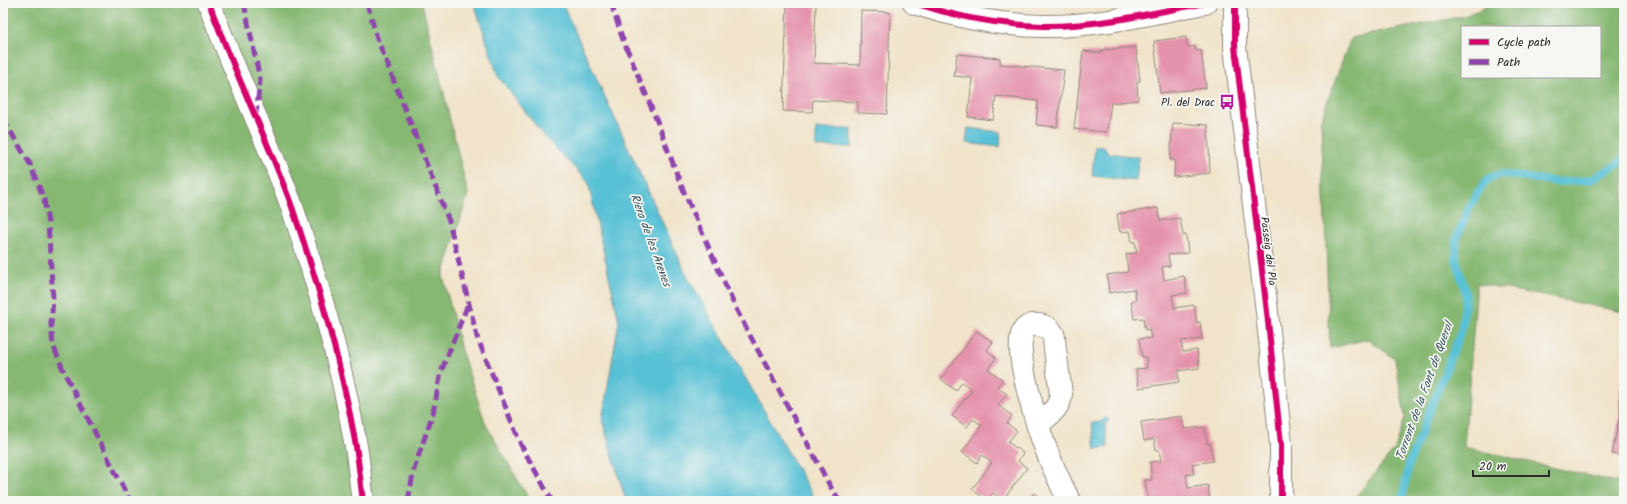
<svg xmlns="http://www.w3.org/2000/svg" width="1627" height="504" font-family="Kalam,sans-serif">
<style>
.forest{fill:#86b872;stroke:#58724e;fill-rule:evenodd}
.water{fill:#58c1d5;stroke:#427680}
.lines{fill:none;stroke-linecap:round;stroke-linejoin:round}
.stream{stroke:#58c1d5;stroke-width:8}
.building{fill:#e592ac}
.minor-casing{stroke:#8e877a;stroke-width:24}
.minor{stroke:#fff;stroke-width:22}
.quiet{stroke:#8e44ad;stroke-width:5;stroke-dasharray:10 5;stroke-linecap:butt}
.cycleway-casing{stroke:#f6f6f2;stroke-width:8}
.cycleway{stroke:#d6006c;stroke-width:6}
.labels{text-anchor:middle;stroke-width:3.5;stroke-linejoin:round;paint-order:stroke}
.poi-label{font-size:11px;fill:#2b2b2b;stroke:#f6f6f2;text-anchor:end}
.street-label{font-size:11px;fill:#2b2b2b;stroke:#f6f6f2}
.water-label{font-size:12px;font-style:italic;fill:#38585e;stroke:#f6f6f2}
</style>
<rect width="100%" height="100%" fill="#f6f6f2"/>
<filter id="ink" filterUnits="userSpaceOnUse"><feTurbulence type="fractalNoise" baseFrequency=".025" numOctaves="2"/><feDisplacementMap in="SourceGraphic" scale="8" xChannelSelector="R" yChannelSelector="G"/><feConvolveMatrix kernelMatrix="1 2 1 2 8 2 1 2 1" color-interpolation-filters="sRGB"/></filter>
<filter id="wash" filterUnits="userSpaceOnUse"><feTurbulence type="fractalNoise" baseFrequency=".012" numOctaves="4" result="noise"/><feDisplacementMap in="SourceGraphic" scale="16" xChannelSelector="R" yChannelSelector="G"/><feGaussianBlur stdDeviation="0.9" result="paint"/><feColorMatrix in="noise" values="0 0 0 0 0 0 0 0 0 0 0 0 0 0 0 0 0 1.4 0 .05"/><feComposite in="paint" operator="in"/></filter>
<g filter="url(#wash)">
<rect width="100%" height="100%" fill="#f0e3c9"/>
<path class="forest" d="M3,3H422L468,194L443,276L461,350L486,425L530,501H3Z
M1496,3H1624V312L1477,283L1464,447L1624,484V501H1352L1395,449L1405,417L1395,359L1368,339L1330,348L1321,119L1351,38L1464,16ZM1462,27H1600V77H1462Z"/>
<path class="water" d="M474,3H562L688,278L816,501H626L602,420L619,321L588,182L543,135L498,76Z
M968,128L1001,132L1000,147L966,143Z
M816,129H852V147H816Z
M1095,146L1104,147L1108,153L1139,157L1136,181L1092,176Z
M1104,418H1107L1109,420L1105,425L1108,447L1095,449L1092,423L1101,422Z"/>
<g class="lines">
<path class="stream" d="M1402,501L1409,464L1461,331L1466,295L1456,259V240L1469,208L1480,189L1489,178L1501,174L1558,182L1590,180L1621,162L1624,158"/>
</g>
<g id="blocks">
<path class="building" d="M787,3H816L814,63L860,65L861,11L890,12L887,114L858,113V102L813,100L812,112L783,111Z
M1186,37L1187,47L1195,46L1196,51L1201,50L1206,88L1160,93L1154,41Z
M1136,47L1140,81L1137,82L1138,100L1111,103L1107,132L1074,129L1083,51L1102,53V50Z
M957,54L1000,58V64L1064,70L1057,127L1036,125L1038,101L996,96L993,120L968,117L972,78L954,76Z
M1173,123L1208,125L1210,173L1174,177L1175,160H1170Z
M1158,208L1160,221L1180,218L1183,235H1186L1188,253L1168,255L1170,266L1162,267L1164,280L1184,276L1187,293L1172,295L1174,308L1194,305L1197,323L1200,322L1202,339L1181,341L1183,352L1197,350L1199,368L1178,371L1179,382L1139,388L1136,369L1147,368L1146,357H1142L1139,339L1151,338L1149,329L1145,330L1143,318L1134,319L1131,301L1136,300L1134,289L1109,293L1107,275L1128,272L1126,254L1137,253L1135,242H1132L1130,231L1120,232L1117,214Z
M977,331L993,342L987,350L996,358L988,369L1003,380L997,387L1007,394L998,405L1012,416L1007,423L1017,431L1008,442L1023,453L1018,461L1027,468L1003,500L993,493L987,501L972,489L992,463L982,455L977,463L962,452L982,425L973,419L967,427L952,416L972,390L962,382L956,391L941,379Z
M1620,389L1624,390V456L1612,454L1620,414Z
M1182,416L1184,429L1205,427L1207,444L1210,443L1213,461L1192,464L1194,474L1186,475L1188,488L1208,485L1210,501H1148L1145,480H1152L1150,462L1161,461L1159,450H1156L1154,439L1144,441L1141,422Z
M1034,493L1044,501H1027Z"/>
</g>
</g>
<g filter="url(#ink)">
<use href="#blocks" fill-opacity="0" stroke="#8e877a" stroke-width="1"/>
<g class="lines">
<defs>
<path id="minor" d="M209,3C234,72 267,138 292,207C318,283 341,362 355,441C359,461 360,481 363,501
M914,3C956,17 998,25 1042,26C1096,27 1152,13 1205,3
M1235,3V47L1267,312L1281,444V501
M1038,425C1048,415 1060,409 1061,394C1059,379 1057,364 1055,349C1054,344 1055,339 1053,334C1049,325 1034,322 1026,328C1008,341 1041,437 1049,457C1055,472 1062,486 1069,501"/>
</defs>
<use href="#minor" class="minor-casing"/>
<use href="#minor" class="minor"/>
<path class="quiet" d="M244,3L260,80L256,115
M367,3L377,38L449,221L477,337L521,445L552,501
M611,3L622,37L657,121L681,185L736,309L830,486L840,501
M3,119L30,164L44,199L48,223L53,299L51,324L53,345L64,372L130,501
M408,501L414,469L433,413L441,372L468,304"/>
<defs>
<path id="cycleway" d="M209,3C234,72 267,138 292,207C318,283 341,362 355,441C359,461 360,481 363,501
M914,3C956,17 998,25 1042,26C1096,27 1152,13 1205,3
M1235,3V47L1267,312L1281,444V501"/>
</defs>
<use href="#cycleway" class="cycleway-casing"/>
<use href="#cycleway" class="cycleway"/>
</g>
</g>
<defs>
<symbol id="bus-bare" viewBox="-9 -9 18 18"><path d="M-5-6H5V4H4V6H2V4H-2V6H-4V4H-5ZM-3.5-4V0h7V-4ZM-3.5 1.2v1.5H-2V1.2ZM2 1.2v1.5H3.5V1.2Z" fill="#b5179e" stroke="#f6f6f2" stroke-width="2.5" paint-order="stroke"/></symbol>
</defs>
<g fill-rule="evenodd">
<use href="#bus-bare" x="1216" y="91" width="22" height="22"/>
</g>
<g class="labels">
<g class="poi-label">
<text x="1215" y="106">Pl. del Drac</text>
</g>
<g class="street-label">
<text transform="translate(1269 251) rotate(83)" y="4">Passeig del Pla</text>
</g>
<g class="water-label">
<text transform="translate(651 240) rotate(70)" y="4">Riera de les Arenes</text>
<text transform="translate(1424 391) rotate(-70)" y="4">Torrent de la Font de Querol</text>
</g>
</g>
<rect width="1627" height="504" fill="none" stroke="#f6f6f2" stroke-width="16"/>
<rect x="1461" y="26" width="140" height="52" fill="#f6f6f2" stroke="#a5a5a2"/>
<rect x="1469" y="39" width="20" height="6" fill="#d6006c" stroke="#a5a5a2"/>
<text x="1497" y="46" font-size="12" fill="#2b2b2b">Cycle path</text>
<rect x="1469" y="59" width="20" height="6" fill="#8e44ad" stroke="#a5a5a2"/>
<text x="1497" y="66" font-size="12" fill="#2b2b2b">Path</text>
<path d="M1473 470v6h76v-6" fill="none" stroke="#2b2b2b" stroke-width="2"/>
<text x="1479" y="470" font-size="12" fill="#2b2b2b" stroke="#f6f6f2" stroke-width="3" paint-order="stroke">20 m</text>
</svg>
